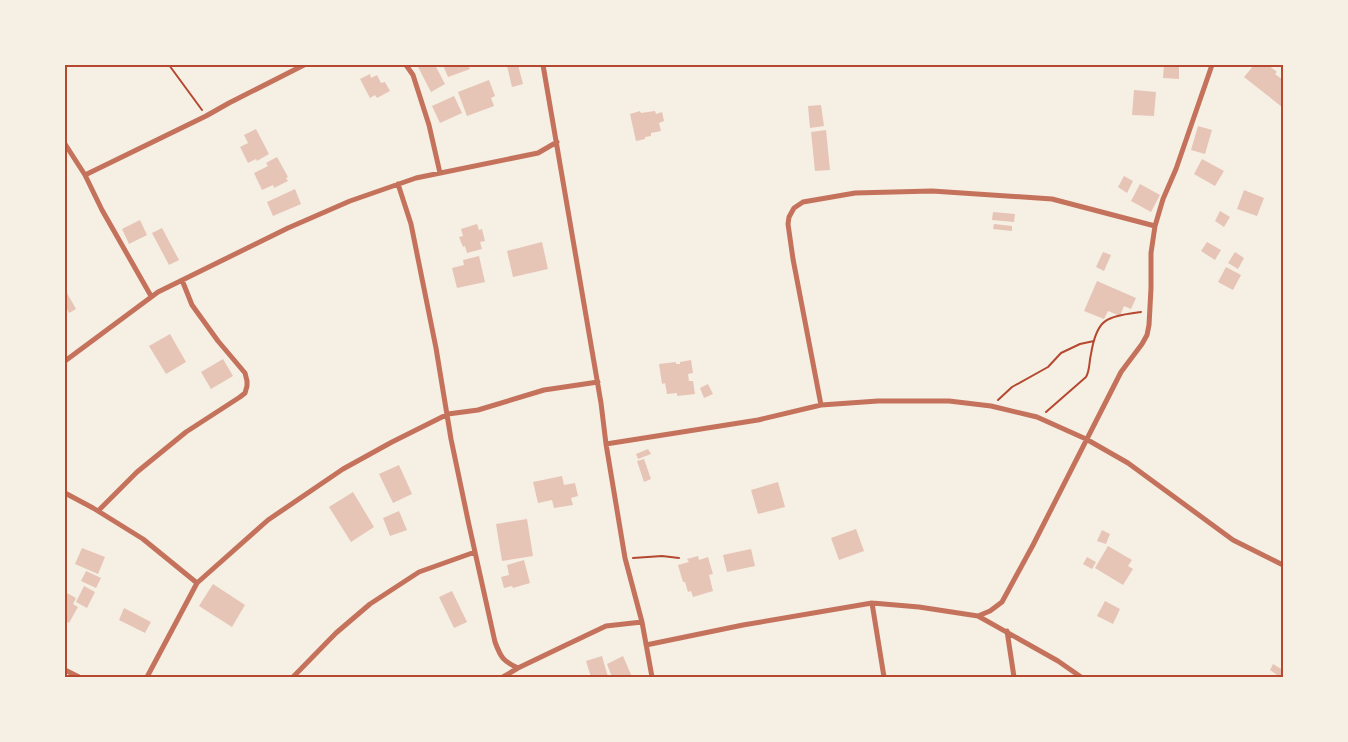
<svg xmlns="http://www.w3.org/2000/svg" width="1348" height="742" font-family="Overpass,sans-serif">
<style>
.building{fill:#e6c5b7}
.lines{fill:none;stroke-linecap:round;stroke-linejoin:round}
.path{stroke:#b5482f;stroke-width:2}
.minor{stroke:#c5725c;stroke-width:5}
.neatline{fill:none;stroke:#b5482f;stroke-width:2}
</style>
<rect width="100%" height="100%" fill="#f6efe4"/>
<path class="building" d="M417,65H435L445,84L431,92Z
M443,65H468L470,69L448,77Z
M511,65H518L523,84L512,87L507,66Z
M1164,65H1179V79L1163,78Z
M1254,65H1268L1277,72L1275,74L1283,80L1282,107L1244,77Z
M370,74L371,78L377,75L381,83L385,82L390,91L377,98L375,95L370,98L360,79Z
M489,80L495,96L491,98L494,106L467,116L458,92Z
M1134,90L1156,92L1154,116L1132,115Z
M454,96L462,113L440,123L432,106Z
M821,105L824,126L810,128L808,106Z
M640,111L641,113L655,111L656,114L662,112L664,121L659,123L661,131L651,133V136L645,137V139L636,141L630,114Z
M1198,126L1212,130L1205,154L1191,150Z
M256,129L269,154L257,161L256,159L248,163L240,147L248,143L244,135Z
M826,130L830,170L815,171L811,132Z
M277,157L288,177L286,178L288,181L274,188L273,185L262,190L254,173L268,166L266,163Z
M1202,159L1224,171L1215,186L1194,174Z
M1124,176L1133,181L1127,193L1118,187Z
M1140,184L1160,195L1151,212L1131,201Z
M295,189L301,204L273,216L267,202Z
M1244,190L1264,198L1257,216L1237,209Z
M1220,211L1230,217L1224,227L1215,221Z
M993,212L1015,214L1014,222L992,220Z
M140,220L147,235L129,244L122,229Z
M477,224L479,230L482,229L485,241L480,242L482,249L467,253L465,246L463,247L459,237L463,236L461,229Z
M994,224L1012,226V231L993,229Z
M162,228L179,260L169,265L152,233Z
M542,242L548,269L513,277L507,251Z
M1207,242L1221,250L1215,260L1201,251Z
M1103,252L1111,255L1104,271L1096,267Z
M1235,252L1244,258L1238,269L1228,263Z
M479,256L485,282L457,288L452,268L464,265L463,260Z
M1226,267L1241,275L1233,290L1218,282Z
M1097,281L1136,298L1131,309L1124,306L1120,316L1108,311L1104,319L1084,311Z
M67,293L76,309L69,313L65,305V294Z
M170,334L186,362L166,374L149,346Z
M223,359L233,376L211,389L201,372Z
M691,360L693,373L688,374L689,381H693L695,394L677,396V393L667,394L665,383L662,384L659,364L676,362V364H680V362Z
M708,384L713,394L704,398L700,388Z
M648,449L651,454L638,459L636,454Z
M644,459L651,479L644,482L637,461Z
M399,465L412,494L393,503L379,474Z
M562,476L564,485L575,483L578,496L571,498L573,505L554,508L552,500L538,503L533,482Z
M778,482L785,507L758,514L751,490Z
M353,492L374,527L351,542L329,507Z
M399,511L407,530L390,536L383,518Z
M527,519L533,556L502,561L496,524Z
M856,529L864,551L839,560L831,538Z
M1102,530L1110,534L1106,544L1097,541Z
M1108,546L1132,560L1128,566L1133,569L1123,585L1095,568Z
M82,548L105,557L98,574L75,564Z
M751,549L755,566L727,572L723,555Z
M698,556L699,560L708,557L713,574L709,575L713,591L693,597L691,591L688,592L685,582H683L678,565L689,562L687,559Z
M1087,557L1096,562L1092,569L1083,564Z
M524,560L530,583L513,588L512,586L504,588L501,577L509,575L507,565Z
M86,571L101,578L96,588L81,581Z
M213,584L245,605L232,627L199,606Z
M84,586L95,592L87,608L76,602Z
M452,591L467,622L454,628L439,597Z
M65,592L76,598L73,604L78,607L69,623L65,621Z
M1105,601L1120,609L1113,624L1097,616Z
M124,608L151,622L145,633L119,620Z
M602,656L608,677H591L586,661Z
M623,656L632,677H612L607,664Z
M1273,664L1283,670L1280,677L1270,670Z"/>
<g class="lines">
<path class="path" d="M169,65L202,110
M998,400L1012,387L1048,367L1061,353L1080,344L1094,341
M1046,412L1086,377C1090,370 1089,362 1091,354C1097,317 1107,317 1141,312
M633,558L662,556L679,558"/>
<path class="minor" d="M406,65L413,75L429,125L440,173
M543,65L601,403L606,444L625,558L642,622L652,677
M65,144L85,175L102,210L151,296
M85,175L206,116L229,103L304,65
M398,184L411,224L436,348L451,439L469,525L495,642C501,658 503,661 518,668
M65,361L158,292L288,228L350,201L416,178L538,153L557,142
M821,405L793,259L788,224L789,217L794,208L803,202L855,193L932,191L1052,199L1155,226
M606,444L758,420L821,405L878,401H949L991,406L1037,417L1086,439L1128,463L1233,540L1283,565
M65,493L93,508L143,539L197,583
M98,511L137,472L186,432L240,397L245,393L247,386V381L245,373L218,341L192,305L182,280
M872,603L884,677
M978,616L990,611L1002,602L1033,545L1121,372L1142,344L1147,335L1149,325L1151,288V253L1155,226L1163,199L1176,169L1212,65
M1007,631L1014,677
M646,645L743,625L872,603L919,607L978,616L1058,661L1081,677
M65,670L79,677
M147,677L197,583L268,520L343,469L392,442L448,414L478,410L544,390L598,382
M293,677L336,633L370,604L419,572L475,552
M503,677L518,668L566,645L606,626L642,622"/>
</g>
<rect width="1348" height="742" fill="none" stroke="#f6efe4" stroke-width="132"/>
<rect x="66" y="66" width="1216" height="610" class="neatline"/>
</svg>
